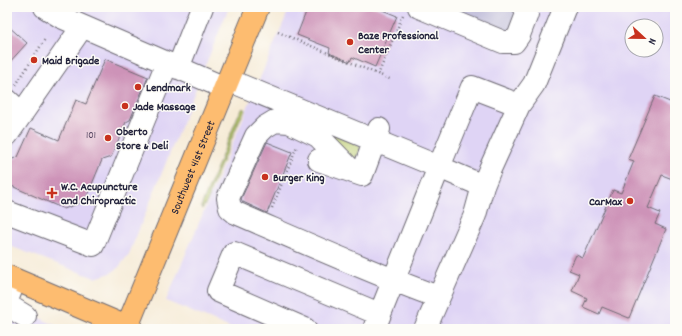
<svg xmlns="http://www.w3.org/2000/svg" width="682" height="336" font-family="Dekko,sans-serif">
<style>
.built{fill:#dfd4f5;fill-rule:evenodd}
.industrial{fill:#c3c0db}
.green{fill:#b9ca6d;stroke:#6e7654}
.building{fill:#cd93b8}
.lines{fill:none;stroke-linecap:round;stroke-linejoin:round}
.minor-casing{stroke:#6c6872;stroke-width:24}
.major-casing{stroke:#6c6872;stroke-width:24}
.highway-casing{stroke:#6c6872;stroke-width:24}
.path{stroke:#6c6872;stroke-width:2.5;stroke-dasharray:1 3;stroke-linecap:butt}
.minor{stroke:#fff;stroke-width:22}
.major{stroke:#fdbc6f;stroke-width:22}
.highway{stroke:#fdbc6f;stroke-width:22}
.poi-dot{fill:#c8321e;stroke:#fdfcf7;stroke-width:1.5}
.labels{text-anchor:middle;stroke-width:3;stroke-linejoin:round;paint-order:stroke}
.number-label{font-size:10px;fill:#4d3e5a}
.poi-label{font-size:12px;font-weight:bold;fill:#22223b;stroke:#fdfcf7;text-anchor:start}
.street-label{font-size:12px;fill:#22223b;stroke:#fdfcf7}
</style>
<rect width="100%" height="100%" fill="#fdfcf7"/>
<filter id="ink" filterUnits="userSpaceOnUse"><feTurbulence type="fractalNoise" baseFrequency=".025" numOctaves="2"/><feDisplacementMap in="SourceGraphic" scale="8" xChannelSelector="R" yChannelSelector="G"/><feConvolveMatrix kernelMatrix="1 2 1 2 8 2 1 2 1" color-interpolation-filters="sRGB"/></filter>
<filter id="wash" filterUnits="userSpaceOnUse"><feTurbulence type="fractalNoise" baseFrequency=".012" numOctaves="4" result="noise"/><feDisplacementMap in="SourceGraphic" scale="16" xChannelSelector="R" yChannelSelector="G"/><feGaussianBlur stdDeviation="0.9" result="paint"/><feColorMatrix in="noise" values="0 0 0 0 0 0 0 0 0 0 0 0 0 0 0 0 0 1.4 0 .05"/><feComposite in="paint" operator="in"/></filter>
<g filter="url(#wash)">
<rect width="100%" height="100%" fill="#f6ebd7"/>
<path class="built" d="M7,7H229L129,254L118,268L111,273L95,278L7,245Z
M290,7H407L513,51L532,7H675V329H233L166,301ZM632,26H656V50H632Z
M7,302L63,329H7Z"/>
<path class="industrial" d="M407,7H532L513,51Z"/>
<path class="green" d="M243,108L245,110L239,121L210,191L209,198L202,209L201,207L238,116Z
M310,123L357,144L361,147L357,158H353Z"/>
<g id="blocks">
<path class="building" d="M308,7H375L397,16L375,67L352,57L350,62L329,53L330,48L297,35Z
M7,25L27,43L7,65Z
M105,59L148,77L130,120L126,122L111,157L102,160L85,201L64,209L7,184V172L9,167L7,161L18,157L31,128L59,140L76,100L86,104Z
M655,96L675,104V180L662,175L648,208L660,213L655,224L666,229L629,318L602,307L599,314L583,307L587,298L572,291L579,274L569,270L576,255L583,258L613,190L621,193L634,161L628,159Z
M267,142L292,152L267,213L243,202L241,199Z"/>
</g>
</g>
<g filter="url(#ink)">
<use href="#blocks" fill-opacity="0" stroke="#6c6872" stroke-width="1"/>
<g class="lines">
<defs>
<path id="minor" d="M45,7L61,17L225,88
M419,7L503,42H514L519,35L527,14L524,7
M178,68L202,7
M228,80L439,167L472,87L519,105
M7,100L22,114
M7,135L82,27
M319,160L362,175L379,129
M353,172L318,136L289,122L275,121L265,127L256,136L228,198L230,208L236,213C303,242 369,272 438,297
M7,212L93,245L167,63
M7,300L15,280
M7,305L25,316
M305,329L218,291L234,253L379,314
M374,329L439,167L483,186
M425,329L475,215L483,186L490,169L519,105L534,84L565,7"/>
<g id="major">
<path id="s1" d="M7,276L127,327L258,7"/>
</g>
<path id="highway" d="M125,329L127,327"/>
</defs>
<use href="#minor" class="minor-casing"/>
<use href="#major" class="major-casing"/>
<use href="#highway" class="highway-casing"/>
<path class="path" d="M278,32L392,80
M378,75L403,15
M16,85L45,39
M272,208L297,146"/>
<use href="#minor" class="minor"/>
<use href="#major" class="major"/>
<use href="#highway" class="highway"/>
</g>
</g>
<g class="poi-dot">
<circle cx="350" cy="42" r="4"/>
<circle cx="34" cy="60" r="4"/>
<circle cx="138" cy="87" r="4"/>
<circle cx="125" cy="106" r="4"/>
<circle cx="108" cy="138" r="4"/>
<circle cx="265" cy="177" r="4"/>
<path d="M50 187h4v4h4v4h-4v4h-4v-4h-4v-4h4z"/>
<circle cx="630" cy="201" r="4"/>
</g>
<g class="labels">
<g class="number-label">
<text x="91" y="138">101</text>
</g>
<g class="poi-label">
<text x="358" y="39">Baze Professional<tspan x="358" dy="14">Center</tspan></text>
<text x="42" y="64">Maid Brigade</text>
<text x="146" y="91">Lendmark</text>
<text x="133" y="110">Jade Massage</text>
<text x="116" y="135">Oberto<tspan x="116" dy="14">Store &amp; Deli</tspan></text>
<text x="273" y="181">Burger King</text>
<text x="61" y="190">W.C. Acupuncture<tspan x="61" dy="14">and Chiropractic</tspan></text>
<text x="622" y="205" text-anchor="end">CarMax</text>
</g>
<g class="street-label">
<text dy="4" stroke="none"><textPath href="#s1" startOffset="303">Southwest 41st Street</textPath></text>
</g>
</g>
<rect width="682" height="336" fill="none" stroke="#fdfcf7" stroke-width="24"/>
<g transform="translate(644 38) rotate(112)"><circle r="19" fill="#fdfcf7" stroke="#a5a5ac"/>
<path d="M0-3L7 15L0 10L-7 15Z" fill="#c8321e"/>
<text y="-6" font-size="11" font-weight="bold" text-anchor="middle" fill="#22223b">N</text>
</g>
</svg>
